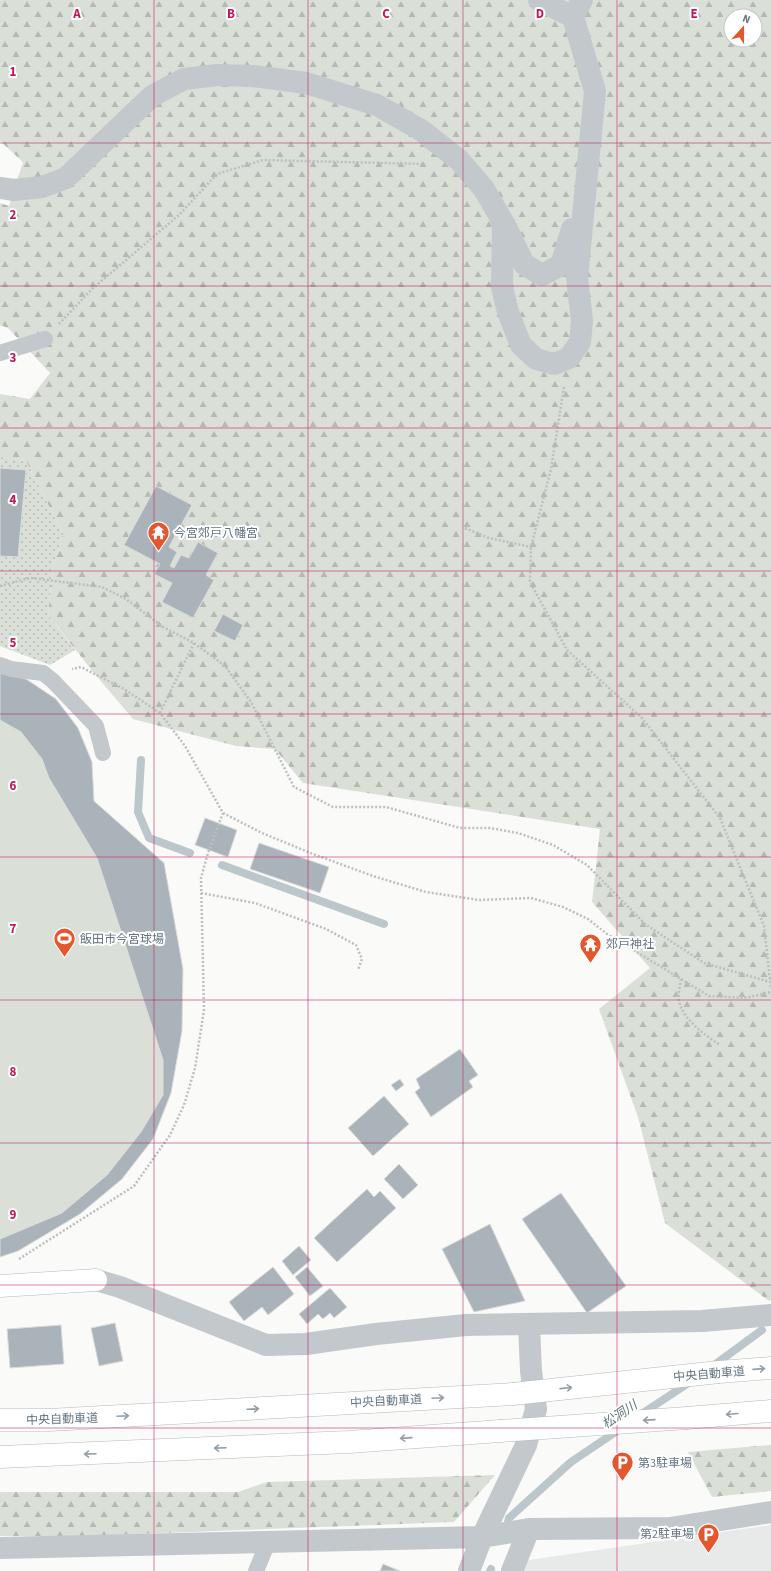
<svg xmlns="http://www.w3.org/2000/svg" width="771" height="1571" font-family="'Source Sans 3','Noto Sans JP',sans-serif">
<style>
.built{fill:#e8e9e9}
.forest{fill:url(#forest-firs);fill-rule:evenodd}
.park{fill:url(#park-dots)}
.pitch{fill:#dadfd7}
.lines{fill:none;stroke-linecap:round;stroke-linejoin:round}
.stream{stroke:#bbc7cb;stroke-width:8}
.building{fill:#aab3b9;stroke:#dcdcda}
.secondary-casing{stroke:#b3babf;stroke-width:23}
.highway-casing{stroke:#b4b9bd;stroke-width:23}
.path{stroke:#bbbfc2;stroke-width:2.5;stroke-dasharray:2 2;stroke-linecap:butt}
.lane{stroke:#c3c8cc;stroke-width:16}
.street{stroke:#c3c8cc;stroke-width:22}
.secondary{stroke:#fff;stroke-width:22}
.highway{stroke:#fff;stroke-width:22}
.highway-bridge-casing{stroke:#b4b9bd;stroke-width:23;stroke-linecap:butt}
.highway-bridge{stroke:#fff;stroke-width:22}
.oneway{stroke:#939fa8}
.grid{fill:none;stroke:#c2185b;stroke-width:1;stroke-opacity:0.55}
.labels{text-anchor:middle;stroke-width:4;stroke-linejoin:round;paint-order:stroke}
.poi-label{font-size:12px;fill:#657683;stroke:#fff;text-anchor:start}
.street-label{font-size:12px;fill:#657683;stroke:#fff}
.water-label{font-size:13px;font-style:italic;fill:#60757c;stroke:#fff}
.grid-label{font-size:13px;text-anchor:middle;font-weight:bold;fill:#c2185b;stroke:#fff;stroke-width:4;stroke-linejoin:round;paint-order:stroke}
</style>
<defs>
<pattern id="forest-firs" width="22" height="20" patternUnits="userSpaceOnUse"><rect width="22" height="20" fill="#dadfd7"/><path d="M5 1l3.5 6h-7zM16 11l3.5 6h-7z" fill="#b4b9b4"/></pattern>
<pattern id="park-dots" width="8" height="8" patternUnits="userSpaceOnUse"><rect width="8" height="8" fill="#dadfd7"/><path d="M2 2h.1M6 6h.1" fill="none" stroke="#b4b9b4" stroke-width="1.8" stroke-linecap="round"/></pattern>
</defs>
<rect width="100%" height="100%" fill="#fafaf8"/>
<path class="built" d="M771,1525V1571H518L522,1561Z"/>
<path class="forest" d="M0,0H771V1300L769,1301L665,1223L638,1117L599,1009L650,968L592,902L600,829L303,783L275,749L236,746L133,719L94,673L48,615L53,565L63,534L26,461L0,457V394L30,399L50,373L8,328L0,325V203L9,206L23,162L0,141ZM731,16H755V40H731Z
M771,1445V1491L712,1497L688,1452Z
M495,1475L454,1522L85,1536H0V1492H238L267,1482Z"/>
<path class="park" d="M0,457L26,461L63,534L53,565L48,615L75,650L50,665L0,646Z"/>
<path class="pitch" d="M0,720L21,732L42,759L49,778L97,858L163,1060V1095L141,1132L107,1175L62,1213L0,1239Z"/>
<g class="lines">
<path class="stream" d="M141,760L138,812L149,838L190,853
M222,865L384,924
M713,1366L762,1330
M640,1415L690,1382
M506,1531L509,1518L571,1462L620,1429
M490,1571L491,1569"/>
</g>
<path class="building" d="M0,468L26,470L18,557L0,556Z
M156,486L192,505L169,547L177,552L170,566L174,568L181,555L189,558L198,542L218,553L206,575L214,580L193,618L162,602L172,583L154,574L160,564L124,545Z
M223,614L243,625L235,641L214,631Z
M0,673L26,679L56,699L78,728L92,762L94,801L164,863L183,969L182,1031L171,1093L153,1139L122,1179L80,1214L18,1251L0,1257V1239L62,1213L107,1175L141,1132L163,1095V1060L97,858L49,778L42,759L21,732L0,720Z
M205,818L237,830L228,857L195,845Z
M259,843L329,867L320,893L250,869Z
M460,1049L478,1075L469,1081L473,1087L431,1117L415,1092L420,1088L416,1079Z
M400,1079L404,1085L396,1091L391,1085Z
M384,1096L409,1124L373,1156L348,1128Z
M399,1164L418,1185L403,1199L384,1179Z
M367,1189L374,1197L380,1191L396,1208L337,1262L314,1238Z
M561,1193L626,1286L587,1313L522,1219Z
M490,1224L525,1301L474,1312L442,1249Z
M299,1246L311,1260L293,1275L282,1261Z
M273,1267L294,1294L268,1315L262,1307L244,1321L229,1302Z
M307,1267L323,1286L310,1296L295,1277Z
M330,1288L347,1307L334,1318L330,1313L323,1319L318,1314L307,1324L299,1314Z
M115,1323L123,1361L99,1366L91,1328Z
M61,1325L64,1364L10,1368L7,1329Z
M383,1564L400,1571H380Z"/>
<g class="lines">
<defs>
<path id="secondary" d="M0,1286L96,1280"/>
<path id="highway" d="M719,1372L771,1368
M687,1418L771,1411
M0,1420H49L513,1394
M0,1457L349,1442L500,1431"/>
</defs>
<use href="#secondary" class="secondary-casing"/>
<use href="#highway" class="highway-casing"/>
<path class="path" d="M59,324L92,289L179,215L217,174L263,160L422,164
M564,387L551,469L531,547L530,582L567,650L642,718L720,818L764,926L771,989
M465,528L489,538L531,547
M0,586L30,578L102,587L126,599L163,627L194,643L225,666L251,702L294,787L333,807H386L460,828H490L518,833L553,845L587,865L645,924L704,963L770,982
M160,713L194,643
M223,813L262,833L313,854L373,876L426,892L479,900L531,898L563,907L588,919L607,934L709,996L745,998L771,992
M201,893L255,903L326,929L356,945L362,959L358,970
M681,979C680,985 678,995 679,1001C683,1020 705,1035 720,1045
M19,1259L134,1186L170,1135L184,1105L195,1068L204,1010L201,878L208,853L223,813L185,746L160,713L124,689L81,667L72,669"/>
<path class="lane" d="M0,353L45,339
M0,665L11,669L43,673L53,681L96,726L103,753
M256,1571L268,1542"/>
<path class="street" d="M539,0L573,17
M0,188L14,190L42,187L66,178L152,96L184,79L217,75L253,76L306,83L377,105L421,130L459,160L484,189L503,222L502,287L508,312L521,345L536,359L554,364L569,358L580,342L582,321L577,278L595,91L573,17L582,0
M505,225L524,264L542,275L561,265L572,229
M96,1280L120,1287L266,1345L306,1344L376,1334L466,1325L702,1321L771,1315
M0,1548L482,1537L529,1529L670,1528L771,1512
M469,1571L482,1537L526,1445L536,1409L531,1371L529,1325
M512,1571L529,1529"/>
<use href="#secondary" class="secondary"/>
<use href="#highway" class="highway"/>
<defs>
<path id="highway-bridge" d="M513,1394L719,1372
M500,1431L687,1418"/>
</defs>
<use href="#highway-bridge" class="highway-bridge-casing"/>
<use href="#highway-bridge" class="highway-bridge"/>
</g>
<defs><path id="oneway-shaft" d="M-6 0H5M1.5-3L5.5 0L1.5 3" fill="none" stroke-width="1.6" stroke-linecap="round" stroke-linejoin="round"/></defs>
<g class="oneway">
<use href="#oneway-shaft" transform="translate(759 1369) rotate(-4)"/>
<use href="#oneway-shaft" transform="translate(566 1388) rotate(-6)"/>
<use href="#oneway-shaft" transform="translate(438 1398) rotate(-3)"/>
<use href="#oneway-shaft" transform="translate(253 1409) rotate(-3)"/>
<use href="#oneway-shaft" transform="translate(732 1414) rotate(175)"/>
<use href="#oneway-shaft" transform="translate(123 1416) rotate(-3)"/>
<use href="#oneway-shaft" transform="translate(649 1420) rotate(176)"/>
<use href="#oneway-shaft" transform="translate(406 1438) rotate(176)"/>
<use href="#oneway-shaft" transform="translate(220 1448) rotate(178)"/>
<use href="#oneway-shaft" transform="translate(90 1454) rotate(178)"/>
</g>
<path class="grid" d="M154,0V1571M308,0V1571M463,0V1571M617,0V1571M0,143H771M0,286H771M0,428H771M0,571H771M0,714H771M0,857H771M0,1000H771M0,1143H771M0,1285H771M0,1428H771"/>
<defs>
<symbol id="temple-pin" viewBox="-11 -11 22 30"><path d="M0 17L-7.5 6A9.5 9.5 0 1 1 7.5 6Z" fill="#e4572e" stroke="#fff"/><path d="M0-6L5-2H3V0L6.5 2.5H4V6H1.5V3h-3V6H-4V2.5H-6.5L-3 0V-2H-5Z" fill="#fff"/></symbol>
<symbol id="stadium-pin" viewBox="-11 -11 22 30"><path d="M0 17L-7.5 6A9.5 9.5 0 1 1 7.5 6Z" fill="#e4572e" stroke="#fff"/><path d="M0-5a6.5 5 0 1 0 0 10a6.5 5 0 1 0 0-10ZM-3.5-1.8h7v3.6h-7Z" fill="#fff"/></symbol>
<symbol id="parking-pin" viewBox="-11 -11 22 30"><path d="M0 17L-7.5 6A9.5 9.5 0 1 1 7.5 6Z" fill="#e4572e" stroke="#fff"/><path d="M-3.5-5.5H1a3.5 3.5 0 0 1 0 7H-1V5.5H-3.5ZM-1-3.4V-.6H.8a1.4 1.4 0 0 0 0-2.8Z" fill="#fff"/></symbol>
</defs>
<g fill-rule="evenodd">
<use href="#temple-pin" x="146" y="520" width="25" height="34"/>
<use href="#stadium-pin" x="52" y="926" width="25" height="34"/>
<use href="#temple-pin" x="578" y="932" width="25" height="34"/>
<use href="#parking-pin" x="610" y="1450" width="25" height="34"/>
<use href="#parking-pin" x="696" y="1522" width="25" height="34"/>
</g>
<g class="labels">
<g class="poi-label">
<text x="174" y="537">今宮郊戸八幡宮</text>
<text x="80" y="943">飯田市今宮球場</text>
<text x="606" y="948">郊戸神社</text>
<text x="638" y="1467">第3駐車場</text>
<text x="694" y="1538" text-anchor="end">第2駐車場</text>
</g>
<g class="street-label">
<text transform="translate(709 1374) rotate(-5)" y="4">中央自動車道</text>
<text transform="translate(386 1401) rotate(-3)" y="4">中央自動車道</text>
<text transform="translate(62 1419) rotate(-2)" y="4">中央自動車道</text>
</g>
<g class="water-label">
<text transform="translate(619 1414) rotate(-34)" y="5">松洞川</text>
</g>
</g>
<g class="grid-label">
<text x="77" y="18">A</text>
<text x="231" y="18">B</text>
<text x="386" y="18">C</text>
<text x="540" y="18">D</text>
<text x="694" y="18">E</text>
<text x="13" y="76">1</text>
<text x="13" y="219">2</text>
<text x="13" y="362">3</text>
<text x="13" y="504">4</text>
<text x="13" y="647">5</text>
<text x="13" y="790">6</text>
<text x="13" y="933">7</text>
<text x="13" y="1076">8</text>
<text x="13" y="1219">9</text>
</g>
<g transform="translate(743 28) rotate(21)"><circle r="19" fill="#ffffff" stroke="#c1c8cd"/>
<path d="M0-3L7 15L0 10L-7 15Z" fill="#e4572e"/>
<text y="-6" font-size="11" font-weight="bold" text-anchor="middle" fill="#657683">N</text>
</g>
</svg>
